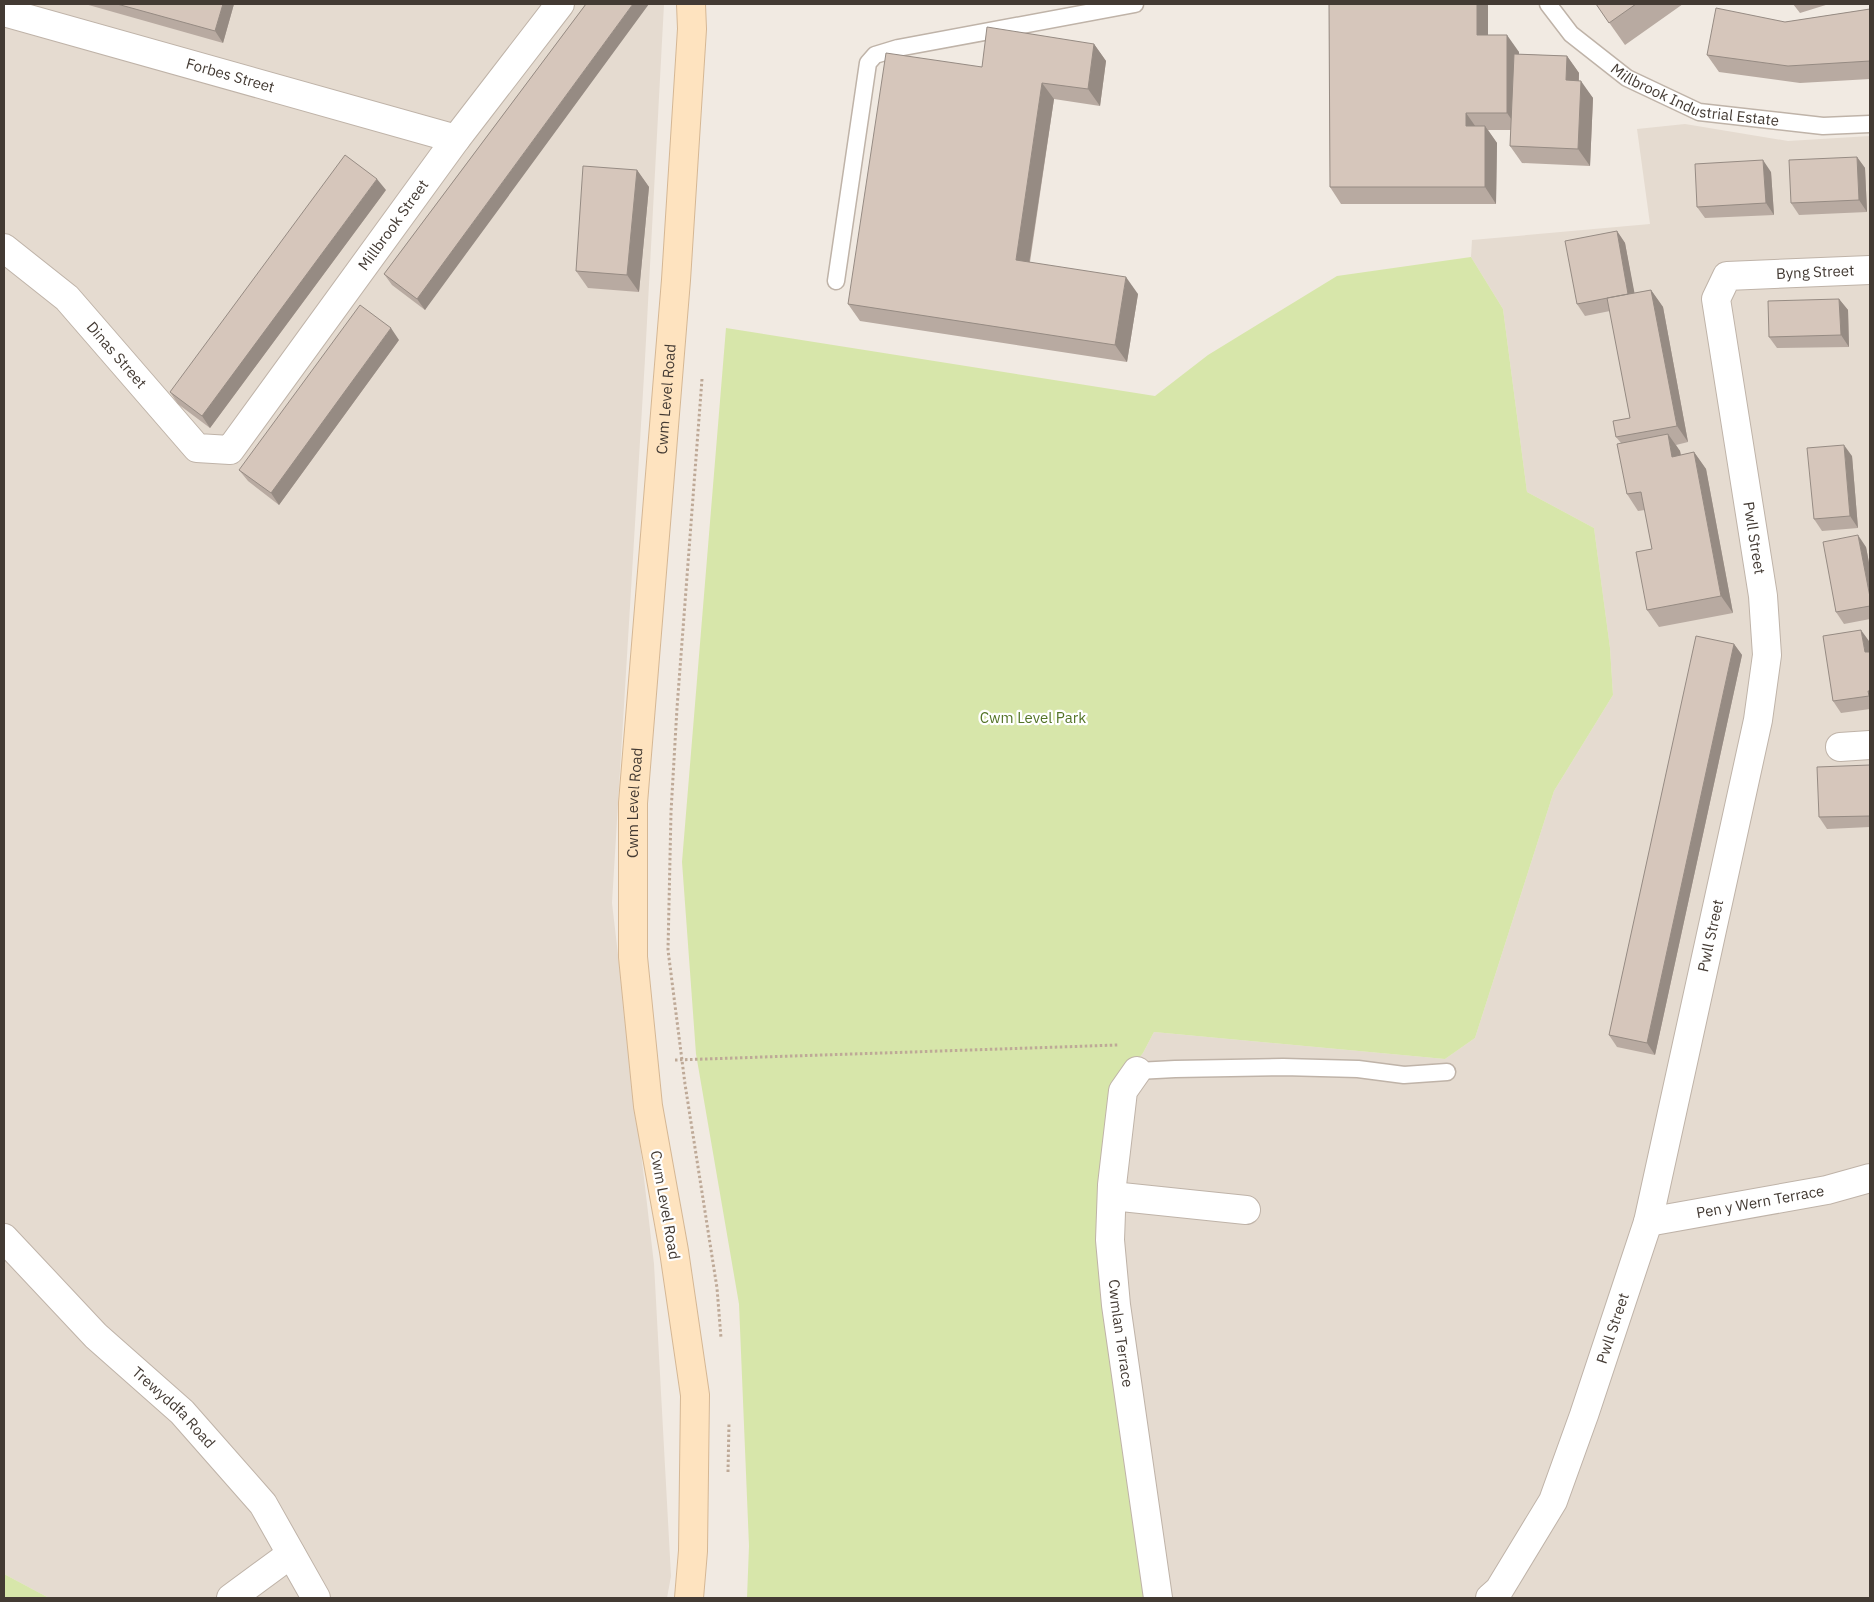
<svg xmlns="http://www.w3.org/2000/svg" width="1874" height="1602" font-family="'IBM Plex Sans',sans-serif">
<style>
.residential{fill:#e5dbd0}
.green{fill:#d7e6aa}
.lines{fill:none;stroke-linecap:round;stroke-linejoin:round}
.lane-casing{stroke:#bfb3a8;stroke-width:19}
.street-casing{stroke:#bfb3a8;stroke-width:30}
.secondary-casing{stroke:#d5b794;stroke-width:30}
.path{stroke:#bea997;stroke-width:3;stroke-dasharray:2.5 2.5;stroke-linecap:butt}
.lane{stroke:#fff;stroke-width:16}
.street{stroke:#fff;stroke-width:28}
.secondary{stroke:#fee3bf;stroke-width:28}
.wall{fill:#b8aaa1}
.shaded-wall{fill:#968b83}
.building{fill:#d6c6bb;stroke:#968b83}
.labels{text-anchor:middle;stroke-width:4.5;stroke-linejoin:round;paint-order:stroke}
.street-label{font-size:15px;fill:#433a33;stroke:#fff}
.park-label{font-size:15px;fill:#537427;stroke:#fff}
</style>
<rect width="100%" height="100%" fill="#f1eae2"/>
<path class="residential" d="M4,4H664L645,359L612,903L654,1264L671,1576L667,1598H49L4,1574Z
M1685,124L1788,141L1870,136V1598H1149L1111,1093L1143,1053L1154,1032L1445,1059L1475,1038L1554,791L1613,695L1610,648L1594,528L1527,492L1503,309L1471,257L1472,240L1650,224L1637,129Z"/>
<path class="green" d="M1471,257L1503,309L1527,492L1594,528L1610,648L1613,695L1554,791L1475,1038L1445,1059L1154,1032L1143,1053L1111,1093L1149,1598H747L749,1546L739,1304L696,1054L682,862L726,328L1155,396L1208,355L1337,276Z
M4,1574L49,1598H4Z"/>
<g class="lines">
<defs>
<g id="lane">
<path id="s1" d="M1548,4L1571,34L1627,78L1699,112L1823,126L1870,124"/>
<path d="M836,281L868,63L875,55L898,48L1135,4"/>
<path d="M1137,1071L1175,1069L1283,1067L1358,1069L1404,1075L1447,1072"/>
</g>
<g id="street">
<path id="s2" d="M4,12L456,139"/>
<path id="s3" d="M4,248L67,298L197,448L230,450L456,139L560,4"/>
<path d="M1840,747L1870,745"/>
<path id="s4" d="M1137,1071L1123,1091L1112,1185L1110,1240L1116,1305L1158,1598"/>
<path d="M1112,1196L1246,1210"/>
<path id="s5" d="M1648,1222L1827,1190L1870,1178"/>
<path id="s6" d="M4,1238L96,1336L182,1412L263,1504L316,1598"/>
<path d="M231,1598L291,1554"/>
<path id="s7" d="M1490,1598L1499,1590L1553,1501L1584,1415L1648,1222L1758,720L1767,655L1763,596L1716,299L1727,276L1870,270"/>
</g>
<g id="secondary">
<path id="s8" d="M689,1598L693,1551L695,1395L674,1251L648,1106L633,957V803L676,280L692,29L691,4"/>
</g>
</defs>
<use href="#lane" class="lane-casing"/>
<use href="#street" class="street-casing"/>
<use href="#secondary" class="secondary-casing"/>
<path class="path" d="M702,379L677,708L671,812L668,950L685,1084L717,1288L721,1338
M675,1060L1118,1045
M728,1472L729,1423"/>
<use href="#lane" class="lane"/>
<use href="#street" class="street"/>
<use href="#secondary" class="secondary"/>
</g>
<path class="wall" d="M85,4H234L223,43Z
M586,4L425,310L392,285L384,274Z
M1329,4H1488V35L1519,52V54L1567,56L1579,73V81L1593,98L1590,166L1522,163L1510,146L1511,130H1488L1497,143L1496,204H1341L1330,187Z
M1596,4H1683L1625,45Z
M1793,4H1829L1800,13Z
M1870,9V79L1800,83L1719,72L1707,55L1785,22Z
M1094,44L1106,61L1100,106L1054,99L1030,262L1138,294L1127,362L860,321L848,304L982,67Z
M1857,157L1865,168L1867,212L1799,215L1791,203Z
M637,170L649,187L639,292L588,288L576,271Z
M1771,172L1774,215L1705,218L1697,207Z
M386,190L210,428L178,404L170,392Z
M1617,231L1625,243L1634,293L1651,290L1663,307L1688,442L1676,445L1680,451L1681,455L1694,452L1706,469L1733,613L1659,627L1647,610L1652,549L1645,510L1638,511L1627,494L1621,443L1616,437L1630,418L1610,311L1585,316L1577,304Z
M1839,299L1848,310L1849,347L1777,348L1769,337Z
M399,340L279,505L248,481L239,470Z
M1852,456L1858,528L1822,531L1814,519Z
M1866,547L1870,568V619L1844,624L1836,612Z
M1869,641L1870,647V709L1841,713L1833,701Z
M1734,644L1742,655L1655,1055L1617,1047L1609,1035Z
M1870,765V827L1827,829L1819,817Z"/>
<path class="shaded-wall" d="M223,4H234L223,43L215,31Z
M633,4H649L425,310L417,299Z
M1477,4H1488V52L1477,35Z
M1507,35L1519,52V130L1507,113Z
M1094,44L1106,61L1100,106L1088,89Z
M1567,56L1579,73L1578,97L1566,80Z
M1581,81L1593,98L1590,166L1578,149Z
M1042,83L1054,99L1027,277L1016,260Z
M1466,113L1478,130L1466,126Z
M1485,126L1497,143L1496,204L1485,187Z
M1857,157L1865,168L1867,212L1859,200Z
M1763,160L1771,172L1774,215L1766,203Z
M637,170L649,187L639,292L627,275Z
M377,179L386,190L210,428L202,416Z
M1617,231L1625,243L1637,306L1628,295Z
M1126,277L1138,294L1127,362L1115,345Z
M1651,290L1663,307L1688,442L1677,426Z
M1839,299L1848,310L1849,347L1841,335Z
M391,328L399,340L279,505L271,493Z
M1668,434L1680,451L1684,474L1672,457Z
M1844,445L1852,456L1858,528L1850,516Z
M1694,452L1706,469L1733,613L1721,596Z
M1858,535L1866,547L1870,568V597Z
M1861,630L1869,641L1870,647V660L1865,652Z
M1734,644L1742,655L1655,1055L1647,1043Z"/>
<path class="building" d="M117,4H223L215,31Z
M586,4H633L417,299L384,274Z
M1329,4H1477V35H1507V113H1466V126H1485V187H1330Z
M1596,4H1636L1609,23Z
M1716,8L1785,22L1870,9V61L1788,66L1707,55Z
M987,27L1094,44L1088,89L1042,83L1016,260L1126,277L1115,345L848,304L886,53L982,67Z
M1514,54L1567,56L1566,80L1581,81L1578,149L1510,146Z
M345,155L377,179L202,416L170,392Z
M1857,157L1859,200L1791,203L1789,160Z
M1763,160L1766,203L1697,207L1695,164Z
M583,166L637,170L627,275L576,271Z
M1617,231L1628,294L1577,304L1565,241Z
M1651,290L1677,426L1616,437L1613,421L1630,418L1607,298Z
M1839,299L1841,335L1769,337L1768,301Z
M360,305L391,328L271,493L239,470Z
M1668,434L1672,457L1694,452L1721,596L1647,610L1636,552L1652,549L1641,492L1627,494L1617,444Z
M1844,445L1850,516L1814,519L1807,448Z
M1858,535L1870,597V606L1836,612L1823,542Z
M1861,630L1865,652H1870V691H1868L1869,696L1833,701L1823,636Z
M1696,636L1734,644L1647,1043L1609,1035Z
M1870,765V816L1819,817L1817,767Z"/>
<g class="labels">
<g class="street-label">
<text dy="5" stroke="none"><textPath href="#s2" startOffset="235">Forbes Street</textPath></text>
<text dy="5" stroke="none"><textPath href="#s1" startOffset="180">Millbrook Industrial Estate</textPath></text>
<text dy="5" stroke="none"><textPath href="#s3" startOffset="590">Millbrook Street</textPath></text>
<text dy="5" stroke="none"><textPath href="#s7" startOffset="1464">Byng Street</textPath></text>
<text dy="5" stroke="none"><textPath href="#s3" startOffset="156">Dinas Street</textPath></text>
<text dy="5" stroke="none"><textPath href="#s8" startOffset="1205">Cwm Level Road</textPath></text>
<text transform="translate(1754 538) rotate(81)" y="5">Pwll Street</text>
<text dy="5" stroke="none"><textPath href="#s8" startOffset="800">Cwm Level Road</textPath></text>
<text dy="5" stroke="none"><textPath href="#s7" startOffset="704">Pwll Street</textPath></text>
<text dy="5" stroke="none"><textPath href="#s5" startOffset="114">Pen y Wern Terrace</textPath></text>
<text transform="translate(665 1205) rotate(80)" y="5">Cwm Level Road</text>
<text dy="5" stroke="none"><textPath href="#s7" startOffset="299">Pwll Street</textPath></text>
<text dy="5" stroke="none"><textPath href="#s4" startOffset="268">Cwmlan Terrace</textPath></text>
<text dy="5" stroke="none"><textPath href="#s6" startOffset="240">Trewyddfa Road</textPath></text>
</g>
<g class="park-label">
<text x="1033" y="723">Cwm Level Park</text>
</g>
</g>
<rect width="1874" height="1602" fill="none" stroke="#433a33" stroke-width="10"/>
</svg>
